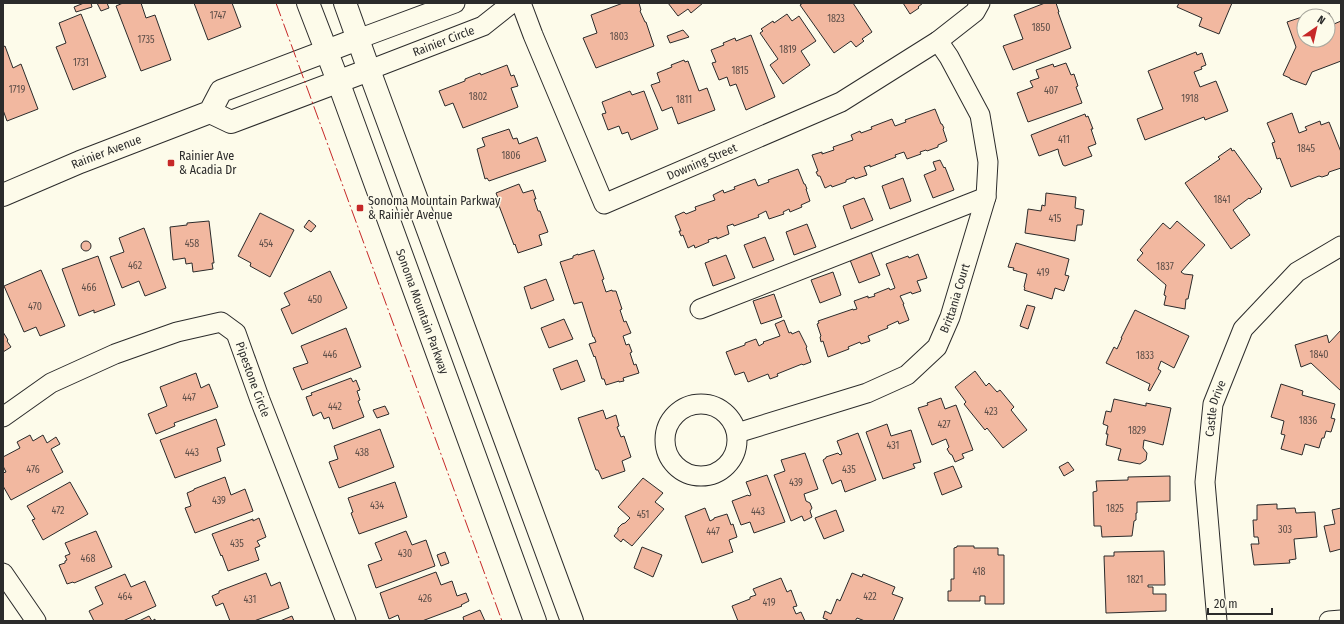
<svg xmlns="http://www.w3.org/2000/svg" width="1344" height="624" font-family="'Fira Sans Condensed',sans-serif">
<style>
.building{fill:#f2b8a0;stroke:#2b2b2b}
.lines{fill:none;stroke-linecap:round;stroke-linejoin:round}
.street-casing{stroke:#2b2b2b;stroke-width:21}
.secondary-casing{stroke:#2b2b2b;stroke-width:24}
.street{stroke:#fdfbea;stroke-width:19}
.secondary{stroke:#fdfbea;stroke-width:22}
.power{stroke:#c62828;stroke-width:1;stroke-dasharray:14 3 2 3;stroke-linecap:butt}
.poi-dot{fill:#c62828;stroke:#fdfbea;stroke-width:1.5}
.labels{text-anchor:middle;stroke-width:3;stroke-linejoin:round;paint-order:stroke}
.number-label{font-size:10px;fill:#5d4e48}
.street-label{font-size:12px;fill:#2b2b2b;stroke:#fdfbea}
.poi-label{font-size:12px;fill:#2b2b2b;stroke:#fdfbea;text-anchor:start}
</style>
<rect width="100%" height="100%" fill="#fdfbea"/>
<path class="building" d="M84,3H91L92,7L76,12L74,7Z
M97,3H107L109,8L101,11Z
M123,3H141L146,18L155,15L171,60L141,71L116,6Z
M194,3H232L241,27L208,40Z
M623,3H639L641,10L640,11L645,22H646L654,46L596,68L583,38L597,33L591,15Z
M668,3H703L691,13L688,9L678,16Z
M803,3H853L872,32L862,39L864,41L856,47L851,41L834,53L800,5Z
M903,3H923L918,7L919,8L910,14Z
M1045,3H1056L1059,12H1058L1071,48L1013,70L1003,46L1023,39L1014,15Z
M1179,3H1232L1219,34L1199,26L1202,18L1177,7Z
M1329,13L1334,24L1341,21V61L1312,72L1306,85L1290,79V78L1283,75L1296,47L1287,22L1302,17L1304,19V40H1328V16H1319Z
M81,14L106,77L73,90L56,47L66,43L59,23Z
M787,14L792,21L799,16L816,41L801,51L810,65L783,84L770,65L778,59L760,33L763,31L761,29L773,21L774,23Z
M683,30L689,37L670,43L667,36Z
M751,35L775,97L746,110L736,84L730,86L727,77L719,80L712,63L716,62L711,50L724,45L723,43L735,38L736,41Z
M5,46L13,68L21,64L38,109L7,121L3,110V47Z
M1196,52L1197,55L1202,53L1206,65L1201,67L1202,69L1194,72L1200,87L1216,81L1228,111L1205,120L1204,117L1145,140L1137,119L1163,109L1148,71Z
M684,60L685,62L688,61L699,91L707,88L715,110L678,124L672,107L662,111L651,85L660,82L657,73L672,67L671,65Z
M1066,63L1071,75L1074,74L1078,86L1076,87L1082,103L1028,122L1017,93L1033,87L1030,81L1039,78L1036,70L1053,64L1054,67Z
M507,65L511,76L514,75L518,86L511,88L518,107L463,128L453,103L445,106L439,91L465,81V79L480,73L481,75Z
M630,91L632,95L644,91L658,129L631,140L628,132L622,134L619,126L608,130L602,114L606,113L602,102Z
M935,109L941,124H942L944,128L943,129L947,141L938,145V147L927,151L926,150L920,152L921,154L907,159L904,152L895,155L896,157L870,167V165L864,167L867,175L855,179L854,177L846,180V182L832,187L831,185L825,188L820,176H818L816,172L818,171L812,155L822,152V154L834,150L833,147L853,140L851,135L860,131L861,133L872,129L871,127L892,119L895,126L906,122L905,120Z
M1292,113L1299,133L1307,130L1305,127L1320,121L1321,125L1329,122L1341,152V168L1329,172L1328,175L1322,177L1319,176L1291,187L1280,158L1277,159L1272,143L1275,142L1267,123Z
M1085,114L1086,117L1088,116L1093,129H1091L1096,144L1088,147L1092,156L1065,166L1063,165L1059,154L1058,149L1039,156L1031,135Z
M509,129L513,139L517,138L519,144L537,137L546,161L489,181L487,178L485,179L477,149L485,146L482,138Z
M1231,148L1232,151L1234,150L1262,189L1260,191L1261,192L1250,199L1249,198L1233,210L1250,235L1231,249L1185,183L1220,159L1218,157Z
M940,160L944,168L945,167L954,190L933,198L924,175L936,170L933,162Z
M798,169L804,184H805L807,189H806L810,201L801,205L802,207L790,212L789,209L783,212L784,214L769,219L766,211L758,215L759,217L734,226L733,224L727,226L729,234L717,239V237L708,240L709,242L695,248L694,245L688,248L683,235L681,236L679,231H681L675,216L684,212L686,214L696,210L695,207L715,200L713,195L723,190L724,193L735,189L734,187L755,179L758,186L769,182L768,180Z
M903,178L911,201L890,209L882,186Z
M519,184L523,193L533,190L536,199H534L538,211H540L548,232L539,235L542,245L518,253L515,244L514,245L498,203H500L496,193Z
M1046,193L1076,197L1075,208L1084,210L1082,225H1077L1075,241L1025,233L1028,209L1041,211L1042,205L1045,206Z
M864,198L873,220L851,229L843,206Z
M260,213L294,230L270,277L250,266L251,263L238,256Z
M309,220L316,226L311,232L304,227Z
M209,221L214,263H212L213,269L193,272L192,263L186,264L185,258L173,260L170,227L187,225V223Z
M1177,221L1205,245L1181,272L1184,274L1193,275L1188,299H1186L1185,309L1164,305L1166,296L1164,295L1166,285L1137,260L1143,253L1140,250L1163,223L1170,229Z
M807,224L816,247L794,255L786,232Z
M144,228L166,288L145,296L139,281L122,288L110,257L124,252L119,238Z
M765,237L774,260L753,268L744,245Z
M81 246a5 5 0 1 1 10 0a5 5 0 1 1-10 0Z
M1016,243L1069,259L1065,275L1069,276L1064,291L1055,288L1052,299L1024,290L1025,288L1024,287L1027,274L1013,270L1014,268L1008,267Z
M594,250L604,279L602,280L606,292L612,290V291H616L622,309L620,310L624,322L626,321L631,333L623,336L626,345L629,344L632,352L630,353L634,365L636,364L639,373L623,378L624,381L619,382V381L606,385L604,379H602L595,356L594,357L589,344L596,342L594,337H593L582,302L574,304L560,262L573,258V256L578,254V255Z
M871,252L880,275L859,283L850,260Z
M918,254L927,278L917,281L921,291L912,294L911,292L900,296L904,304H903L909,320L899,324L898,321L887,326L888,328L868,336L870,341L861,344L860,342L848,347L849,349L828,357L823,341L821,342L820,337L821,336L817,324L819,323L818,321L853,309V310L857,309L854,301L868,296V298L875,296L874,294L889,288L890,290L895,288L886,264L908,256L909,258Z
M726,255L735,278L713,286L705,263Z
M98,256L115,305L94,313V310L79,316L62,269Z
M41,270L65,326L40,336L36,327L24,332L4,286Z
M330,271L347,308L292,334L281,309L290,305L284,293Z
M833,272L841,295L820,303L811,280Z
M546,279L554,300L531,309L524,287Z
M774,294L782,317L761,324L753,301Z
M1027,305L1035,307L1028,329L1020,326Z
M1135,310L1189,336L1174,368L1161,361L1158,369L1161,371L1150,391L1148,390L1150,384L1106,363L1114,347L1117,349L1122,338H1121Z
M564,319L573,339L549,348L541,328Z
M784,320L789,333L791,332L792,334L799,331L807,347L806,348L811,362L803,365L802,364L777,374L778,376L770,379L768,374L748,382L744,372L735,375L726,352L745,345V343L756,339L759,346L764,343L763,342L780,336L775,324Z
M346,328L361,367L302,390L293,368L308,363L301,346Z
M1341,330V391L1311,363L1301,367L1295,345L1327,335L1329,343Z
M3,332L8,340L7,341L11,347L3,352Z
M577,360L585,381L561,390L553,369Z
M975,371L986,386L989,383L997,392L1000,390L1014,407L1011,410L1027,430L1003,448L987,428L985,430L964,404L966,402L955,387Z
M196,373L201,388L209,384L218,407L174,423L175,426L156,434L148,414L167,406L160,387Z
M351,378L353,382L356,380L360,390L357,391L360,400L358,401L364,417L333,429L329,417L324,419L321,412L313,416L306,397L312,395L311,393Z
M1281,384L1303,391L1302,395L1335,404L1331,418L1335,419L1331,432L1326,431L1324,438H1322L1319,448L1305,444L1302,455L1281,449L1285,435L1281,434L1284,421L1271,417Z
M941,398L945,409L956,405L973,450L962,454L964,458L955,462L952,455L950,454L947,449L949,447L946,439L932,445L918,408L928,405L927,403Z
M1114,399L1146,406V403L1171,408L1163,445L1144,440L1143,448L1147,453L1146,460L1140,464L1118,460L1121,449L1106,445L1108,434H1106L1108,426L1103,424L1106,411L1111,412Z
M385,406L389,414L377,418L373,410Z
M603,410L606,419L616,415L619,426L617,427L621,437L624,436L631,457L622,461L625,471L602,479L598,470H596L578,418Z
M216,419L225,445L217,448L221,461L175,478L160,440Z
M887,424L891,436L911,430L921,462L913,464L915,468L883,479L866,432Z
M380,429L394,467L339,488L329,462L338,459L334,446Z
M858,433L876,480L845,492L841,480L832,484L823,460L826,458V457L838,453L840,455L842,454L837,441Z
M30,435L33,441L43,435L47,443L56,437L60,444L51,449L63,472L11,500L3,486V473L6,472L3,466V457L20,448L17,442Z
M805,453L818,489L804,494L806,501L810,503L812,508L810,511L812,517L804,521L802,516L791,521L774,475L785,471L781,460Z
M1068,462L1074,470L1064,476L1059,467Z
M953,466L962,487L942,495L934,473Z
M767,475L785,522L754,533L750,522L741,525L732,501L748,495L749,496L751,495L746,482Z
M1170,476V501L1137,502V513H1136V520L1134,521L1132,536L1102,537L1101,526H1094L1093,492L1097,491L1096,481L1128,480V477Z
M225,477L231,495L245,489L253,511L195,533L185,508L191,506L187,493L194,490V489Z
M643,478L663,493L655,502L664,509L632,546L623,539L621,542L614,536L618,531V528L622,524L625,523L630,518L618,507Z
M70,482L88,514L43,540L32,520L35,519L27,506Z
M395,482L407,517L359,534L351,513L353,512L348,498Z
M1277,504V509L1295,508L1296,513L1315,512L1317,537L1294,539L1296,559L1289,560L1290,563L1254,565L1251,544H1259L1258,537H1254L1253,520H1257V505Z
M705,508L710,521L714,519V518L727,514L731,525L733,524L737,537L729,540L733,552L702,563L685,516Z
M1341,508V549L1330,552L1324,526L1335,524L1332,510Z
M836,510L844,531L824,539L815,518Z
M259,518L266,537L257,541L260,546L255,548L259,560L228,571L222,555L221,556L212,534L253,519V521Z
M96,531L112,567L74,583L73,582L67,584L59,565L65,563V561L67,560L65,556L70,554L65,543Z
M406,531L412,545L426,540L435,566L376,588L368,565L382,560L375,543Z
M957,546H974V548H998V555H1004V604H985V596H980V601H948V591H951V579H954V548L957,547Z
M642,547L662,555L653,577L634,568Z
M1164,551L1165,585H1148V587H1153V594H1166V611L1106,613L1104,556H1114V552Z
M445,552L449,563L441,566L437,555Z
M436,572L441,585L452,581L457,596L466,593L469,601L461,605L462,606L422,621H400L398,615L389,619L380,593Z
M266,573L271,586L280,582L289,608L254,621H230L223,603L216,606L212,596L219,593V591Z
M852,573L862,577L863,574L895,587L892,594L903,598L893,621H865L857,618L855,621H828V620L823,618L825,611L831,614L837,599L840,601Z
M125,574L131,587L145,581L156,606L123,621H94L89,611L103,604L95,587Z
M781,578L787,592L791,590L797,606L793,607L796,614L801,612L805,621H738L732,606L750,599V597L756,595L753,589Z
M480,610L485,621H464L463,617Z
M149,616L152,621L155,619V621H139Z
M292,616L294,621H280Z"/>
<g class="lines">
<defs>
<g id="street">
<path id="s1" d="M521,3L533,35L604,204L841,102L938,41L975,12L980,3"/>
<path d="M358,39L455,3"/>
<path id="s2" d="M369,70L483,26L512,3"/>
<path d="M700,309L986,197"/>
<circle cx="701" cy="440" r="36"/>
<path id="s3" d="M3,417L51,383L115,354L177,332L221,322L236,333L260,400L346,621"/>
<path id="s4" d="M737,433L867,393L907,375L937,347L950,317L986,197L988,162L980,115L949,57L938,41"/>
<path d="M3,573L36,621"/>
<path id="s5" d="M1217,621L1205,482L1213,404L1243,329L1297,272L1341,246"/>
<path d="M1329,621L1341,620"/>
</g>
<g id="secondary">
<path id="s6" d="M308,3L338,81L535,621"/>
<path d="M345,3L369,70L572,621"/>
<path d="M210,112L231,122L369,70"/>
<path id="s7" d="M3,195L80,162L210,112L221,91L358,39"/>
</g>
</defs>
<use href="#street" class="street-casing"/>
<use href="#secondary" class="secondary-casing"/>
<use href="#street" class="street"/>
<use href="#secondary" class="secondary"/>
<path class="power" d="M276,3L502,621"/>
</g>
<g class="poi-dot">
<rect x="167" y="159" width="8" height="8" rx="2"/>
<rect x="356" y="204" width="8" height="8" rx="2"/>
</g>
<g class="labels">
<g class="number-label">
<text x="218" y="19">1747</text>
<text x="836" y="22">1823</text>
<text x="1041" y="31">1850</text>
<text x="619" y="40">1803</text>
<text x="146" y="43">1735</text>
<text x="788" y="53">1819</text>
<text x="81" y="66">1731</text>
<text x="740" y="74">1815</text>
<text x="17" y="93">1719</text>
<text x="1051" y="94">407</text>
<text x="478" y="100">1802</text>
<text x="1190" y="102">1918</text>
<text x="684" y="103">1811</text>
<text x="1064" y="143">411</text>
<text x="1306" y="152">1845</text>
<text x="511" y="159">1806</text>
<text x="1222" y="203">1841</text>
<text x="1055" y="222">415</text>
<text x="192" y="247">458</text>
<text x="266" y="247">454</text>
<text x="135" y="269">462</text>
<text x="1165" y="270">1837</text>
<text x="1043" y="276">419</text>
<text x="89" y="291">466</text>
<text x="315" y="303">450</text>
<text x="35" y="310">470</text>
<text x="330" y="358">446</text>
<text x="1319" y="358">1840</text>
<text x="1145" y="359">1833</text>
<text x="189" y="401">447</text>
<text x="335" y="410">442</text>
<text x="991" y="415">423</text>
<text x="1308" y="424">1836</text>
<text x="944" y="428">427</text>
<text x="1137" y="434">1829</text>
<text x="893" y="449">431</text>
<text x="192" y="456">443</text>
<text x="362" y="456">438</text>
<text x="33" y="473">476</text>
<text x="849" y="473">435</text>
<text x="796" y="486">439</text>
<text x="219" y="504">439</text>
<text x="377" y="509">434</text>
<text x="1115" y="512">1825</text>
<text x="58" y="514">472</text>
<text x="758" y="515">443</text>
<text x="643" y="518">451</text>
<text x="1285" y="533">303</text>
<text x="713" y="535">447</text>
<text x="237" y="547">435</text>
<text x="405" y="557">430</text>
<text x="88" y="562">468</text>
<text x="979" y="575">418</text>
<text x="1135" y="583">1821</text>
<text x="125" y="600">464</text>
<text x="870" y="600">422</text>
<text x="425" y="602">426</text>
<text x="250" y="603">431</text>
<text x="769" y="606">419</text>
</g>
<g class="street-label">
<text dy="4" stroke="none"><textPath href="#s2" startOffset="80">Rainier Circle</textPath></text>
<text dy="4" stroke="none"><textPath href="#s7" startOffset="112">Rainier Avenue</textPath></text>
<text dy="4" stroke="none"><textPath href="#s1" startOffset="324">Downing Street</textPath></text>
<text dy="4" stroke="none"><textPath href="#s4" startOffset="273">Brittania Court</textPath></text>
<text dy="4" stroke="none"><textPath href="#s6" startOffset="329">Sonoma Mountain Parkway</textPath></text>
<text dy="4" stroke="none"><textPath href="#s3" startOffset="308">Pipestone Circle</textPath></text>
<text dy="4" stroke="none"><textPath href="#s5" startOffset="214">Castle Drive</textPath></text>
</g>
<g class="poi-label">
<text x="179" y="160">Rainier Ave<tspan x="179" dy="14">&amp; Acadia Dr</tspan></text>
<text x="368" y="205">Sonoma Mountain Parkway<tspan x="368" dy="14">&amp; Rainier Avenue</tspan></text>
</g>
</g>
<rect width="1344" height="624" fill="none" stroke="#2b2b2b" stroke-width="8"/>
<g transform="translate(1316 28) rotate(34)"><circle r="19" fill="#fdfbea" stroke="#a9a89e"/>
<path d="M0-3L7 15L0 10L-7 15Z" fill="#c62828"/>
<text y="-6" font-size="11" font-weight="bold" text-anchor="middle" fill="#2b2b2b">N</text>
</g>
<path d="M1208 608v6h64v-6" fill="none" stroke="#2b2b2b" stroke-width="2"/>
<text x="1214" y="608" font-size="12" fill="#2b2b2b" stroke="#fdfbea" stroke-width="3" paint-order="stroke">20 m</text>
</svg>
